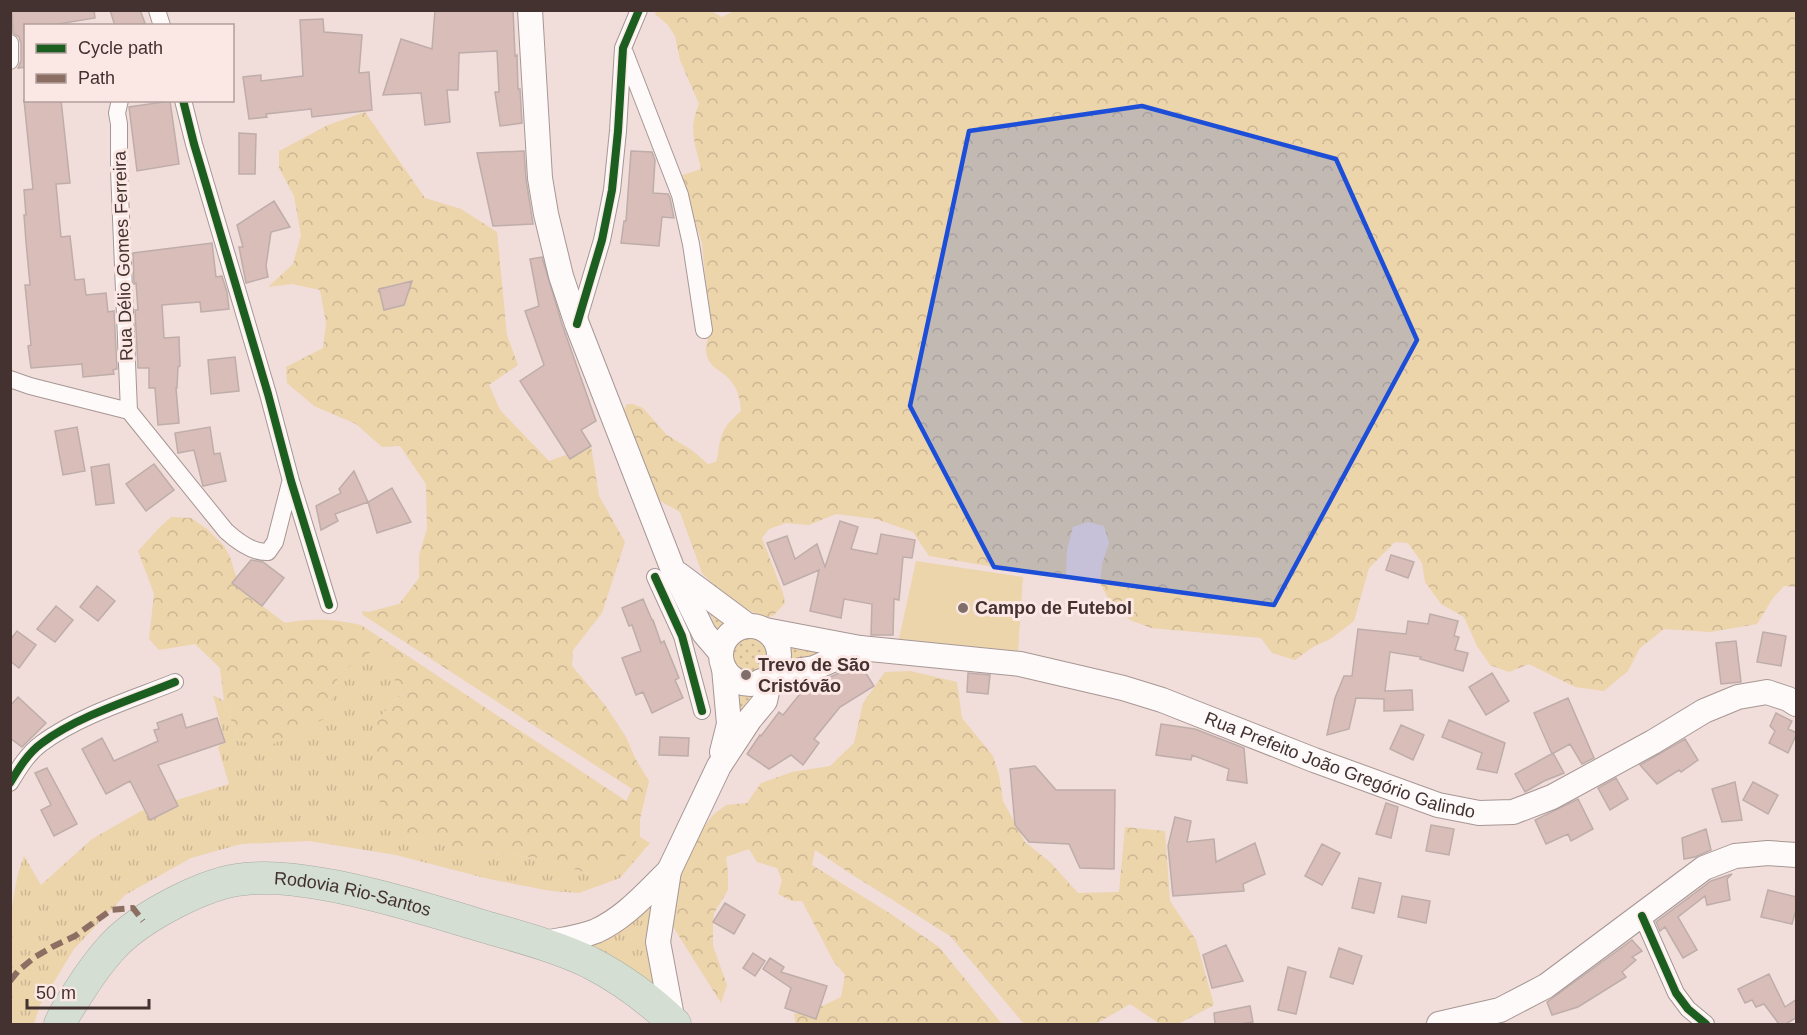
<svg xmlns="http://www.w3.org/2000/svg" width="1807" height="1035" font-family="Arial,sans-serif">
<style>
.grass{fill:url(#grass-tufts)}
.forest{fill:url(#forest-crowns)}
.park{fill:url(#park-dots)}
.pitch{fill:#ecd4ab}
.building{fill:#d9bdb8;stroke:#beadaa;stroke-width:1.5}
.lines{fill:none;stroke-linecap:round;stroke-linejoin:round}
.street-casing{stroke:#a79794;stroke-width:18}
.secondary-casing{stroke:#a79794;stroke-width:26}
.highway-casing{stroke:#a8aca0;stroke-width:33}
.street{stroke:#fdfaf9;stroke-width:16}
.secondary{stroke:#fdfaf9;stroke-width:24}
.highway{stroke:#d4ded3;stroke-width:32}
.quiet{stroke:#8d6e63;stroke-width:6;stroke-dasharray:12 6;stroke-linecap:butt}
.cycleway-casing{stroke:#fbe8e5;stroke-width:11}
.cycleway{stroke:#1b5e20;stroke-width:8}
.marked{fill:#1d4ed8;fill-opacity:0.2;stroke:#1d4ed8;stroke-width:4.5;stroke-linejoin:round}
.poi-dot{fill:#806e6b;stroke:#fbe8e5;stroke-width:2}
.labels{text-anchor:middle;stroke-width:6;stroke-linejoin:round;paint-order:stroke}
.street-label{font-size:18px;fill:#43322f;stroke:#fbe8e5}
.poi-label{font-size:18px;font-weight:bold;fill:#43322f;stroke:#fbe8e5;text-anchor:start}
</style>
<defs>
<pattern id="grass-tufts" width="24" height="20" patternUnits="userSpaceOnUse" patternTransform="scale(1.5)"><rect width="24" height="20" fill="#ecd4ab"/><path d="M3 7l-1-3M5 7V3M7 7l1-3M15 17l-1-3M17 17v-4M19 17l1-3" fill="none" stroke="#ccb693"/></pattern>
<pattern id="forest-crowns" width="20" height="18" patternUnits="userSpaceOnUse" patternTransform="scale(1.5)"><rect width="20" height="18" fill="#ecd4ab"/><path d="M2 6a3 3 0 1 1 6 0M12 15a3 3 0 1 1 6 0" fill="none" stroke="#ccb693"/></pattern>
<pattern id="park-dots" width="8" height="8" patternUnits="userSpaceOnUse" patternTransform="scale(1.5)"><rect width="8" height="8" fill="#ecd4ab"/><path d="M2 2h.1M6 6h.1" fill="none" stroke="#ccb693" stroke-width="1.8" stroke-linecap="round"/></pattern>
</defs>
<rect width="100%" height="100%" fill="#f1ddda"/>
<path class="grass" d="M375,648L403,693L374,723L408,836L470,851L539,858L590,874L621,862L640,837L650,843L620,878L579,893L551,891L489,879L396,855L309,841L241,844L191,858L125,895L74,949L40,1005L34,1024H11C11,974 5,903 24,856L41,885L92,839L141,811L229,784L218,747L225,741L213,695L224,701L239,741L326,718L339,674Z
M651,900L649,939L660,990L618,960L582,946Z"/>
<path class="forest" d="M736,10L1796,11V587L1784,586L1773,598L1757,624L1710,632L1664,629L1640,648L1628,671L1604,691L1575,687L1529,664L1509,672L1490,665L1477,646L1464,617L1441,604L1425,582L1422,563L1408,543L1395,542L1369,568L1354,621L1332,638L1313,647L1295,660L1272,653L1261,638L1151,628L1130,620L1108,598L1100,583L1102,564L1109,543L1104,526L1088,522L1073,527L1067,550L1066,577L1035,574L929,556L913,532L876,519L836,514L809,525L786,523L769,529L762,538L783,593L785,603L773,616L763,618L725,596L702,573L680,512L653,497L623,412L627,404H633L643,408L667,435L693,451L708,464L716,462C719,454 718,446 721,438C724,426 732,419 741,411C740,399 738,389 730,380C721,369 709,369 706,352C705,343 710,336 710,328L702,243L680,176L701,169C695,143 688,130 699,104L680,60L675,36L668,25L655,14L656,11H711L722,17Z
M365,112L425,198L461,209L497,232L507,335L518,365L489,385L500,410L549,461L591,446L599,496L625,542L602,613L573,650L572,666L605,705L626,737L635,758L649,781L640,819V837L621,862L590,874L539,858L470,851L408,836L380,804L374,723L403,693L375,649L339,674L326,718L267,747L239,741L224,701L220,668L195,644L159,650L149,639L154,594L138,551L159,528L171,517L191,518L207,529L224,546L230,557L236,576L249,596L285,623C314,618 332,619 361,625L626,801L632,789L363,615L362,611L368,612L399,604L419,578V555L427,529L426,484L400,446L382,447L356,424L314,406L287,383L286,367L323,348L326,323L320,290L292,284L268,287L293,264L301,235L294,196L279,168V151L328,125Z
M910,671L957,682L962,718L993,756L999,775L1003,801L1025,842L1051,863L1078,893L1119,892L1125,827L1165,831L1170,901L1196,940L1214,1005L1178,1024H1160L1130,1004L1096,1024H1024L950,936L848,872L815,850L812,865L891,914L939,947L1002,1024H796L794,1014L820,1007L841,997L845,975L834,962L802,901H792L778,894L782,880L777,868L757,862L749,849L726,857L728,872V890L714,913L713,922V946L727,985L721,1003L672,925L679,869L690,845L712,816L726,805L747,803L761,783L792,772L830,766L854,743L863,703L885,672Z"/>
<path class="park" d="M705,599L736,622L727,628L719,637Z
M730 655a20 20 0 1 1 40 0a20 20 0 1 1-40 0Z
M783,645L823,648L822,655L785,669Z
M728,685L745,693L759,696L730,735Z"/>
<path class="pitch" d="M916,561L1023,577L1018,651L899,639Z"/>
<path class="building" d="M12,10H94L95,18L46,26H26V67L18,68L21,61V43L19,37L13,33Z
M110,10H140L145,23L136,26H115Z
M435,10H513L515,56L517,55L518,89H520L522,123L500,126L495,92H499L497,51L459,53L458,90H447L450,122L425,125L421,93L383,95L401,39L432,49Z
M323,19L324,32L362,35L359,73L369,72L372,110L312,117L311,109L266,114L267,117L249,119L243,77L261,75V81L303,76L300,20Z
M24,100H61L70,183L56,184L61,237L70,236L75,280L84,279L86,295L106,293L108,312L114,311L117,369L113,370L114,374L83,377L82,364L31,368L28,346L31,345L25,285H30L26,242L24,215H26L24,190L33,189Z
M170,101L179,164L137,171L129,107Z
M239,133L256,134L255,174H239Z
M524,151L526,179L533,224L493,226L477,153Z
M631,151L652,152L655,160L653,193L668,194L670,198L674,218L662,217L659,246L621,243L624,221H626Z
M274,201L290,227L271,232L266,266L268,277L246,283L239,247H243L237,225Z
M212,243L216,277L222,276L227,292L229,309L201,312L200,302L162,305L164,338L179,337L180,366L178,367L177,388H176L179,423L158,425L155,388H149V368H138L135,310H138L136,283L134,284L133,253Z
M542,257L562,324L596,421L581,430L591,446L570,459L520,381L544,365L525,311L539,306L530,259Z
M412,281L404,305L384,310L379,289Z
M235,357L239,391L211,394L208,360Z
M77,427L85,471L63,475L55,431Z
M210,427L214,454L220,453L226,481L203,486L194,450L178,453L175,433Z
M109,464L114,503L96,505L91,467Z
M154,464L174,490L146,511L126,484Z
M354,471L368,502L335,514L338,521L321,530L316,506L341,493L339,489Z
M392,488L411,522L377,533L368,502Z
M840,521L858,527L851,549L877,554L881,534L915,540L912,558L903,557L899,600L894,599L893,635H871L872,604L844,599L841,618L810,611L819,570L784,585L767,543L787,536L795,559L817,544L825,567Z
M1391,555L1414,562L1408,578L1386,570Z
M251,560L263,562L284,578L262,606L232,583Z
M97,586L115,601L98,621L80,607Z
M643,599L652,620H653L661,643L664,641L679,678L675,680L683,698L652,713L643,692L636,695L622,658L641,651L632,625L629,626L622,608Z
M56,606L73,620L55,642L37,629Z
M1430,614L1458,621L1454,636L1459,637L1455,650L1468,653L1463,671L1420,659L1421,657L1390,652L1385,691L1412,690L1413,710L1384,711V699L1356,698L1349,729L1327,735L1335,698L1344,676H1352L1358,629L1406,634L1408,621L1428,624Z
M17,631L36,645L19,668L10,661V640Z
M1763,632L1786,636L1781,666L1757,662Z
M1736,641L1741,682L1721,684L1716,643Z
M860,664L874,686L840,707L814,739L819,743L803,765L791,755L769,769L747,754L760,735L761,736L779,712L783,715L809,683L812,685Z
M968,673L990,675L988,694L967,692Z
M1492,673L1509,701L1486,715L1469,687Z
M18,697L46,723L22,747L10,738V706Z
M1568,698L1594,758L1582,764L1570,744L1552,754L1534,713Z
M1776,713L1792,721L1788,729L1797,733L1788,753L1769,743L1775,731L1770,726Z
M182,714L186,728L217,718L225,742L158,765L178,806L150,820L130,781L106,794L82,749L102,738L114,761L158,741L154,730L159,729L157,723Z
M1449,720L1505,743L1497,773L1477,769L1482,753L1442,737Z
M1161,724L1195,729L1244,748L1247,783L1227,780L1229,769L1192,755L1191,760L1156,755Z
M1401,725L1424,735L1413,760L1390,749Z
M660,737L689,738L688,756L659,755Z
M1685,739L1698,760L1681,772L1679,770L1657,784L1640,765Z
M1553,753L1564,773L1544,781L1525,792L1515,774Z
M1035,766L1056,790H1115L1114,869L1080,868L1069,844L1029,842L1015,825L1010,769Z
M47,768L77,824L54,836L41,810L51,805L35,773Z
M1616,778L1628,799L1610,810L1598,788Z
M1735,782L1742,820L1722,822L1712,789Z
M1753,782L1778,795L1768,814L1743,800Z
M1578,799L1593,829L1571,841L1568,834L1546,844L1535,820Z
M1386,803L1398,807L1391,838L1376,834Z
M1175,817L1191,821L1187,842L1214,839L1216,862L1255,843L1265,874L1243,884L1244,891L1173,896L1168,846Z
M1431,825L1454,829L1449,855L1426,851Z
M1706,829L1711,850L1695,857L1684,859L1682,838Z
M1322,844L1340,853L1322,885L1305,876Z
M1732,874L1727,879L1730,900L1707,905L1705,896L1678,917L1697,950L1683,958L1665,927L1660,931L1656,922L1711,881Z
M1359,878L1381,883L1374,913L1352,908Z
M1768,890L1797,897V906L1792,924L1761,917Z
M1402,896L1430,901L1426,923L1398,917Z
M725,903L745,915L734,934L713,922Z
M1632,940L1642,951L1632,957L1636,960L1622,972L1626,977L1578,1007L1552,1015L1547,1002Z
M1226,945L1243,981L1212,988L1203,955Z
M1339,948L1362,956L1353,984L1330,977Z
M753,953L765,961L755,976L743,968Z
M770,958L784,967L781,972L827,986L816,1019L785,1008L791,988L763,969Z
M1288,967L1306,972L1296,1014L1278,1010Z
M1769,974L1785,1007L1797,999V1017L1786,1024H1779L1764,1004L1756,1007L1752,1000L1745,1003L1738,989Z
M1250,1006L1253,1022L1239,1024H1215L1214,1013Z"/>
<g class="lines">
<defs>
<path id="street" d="M157,10L162,26
M10,43V61
M625,53L680,195L691,244L704,330
M120,100L117,113L119,124V170L129,411
M183,100L194,144L268,394L291,481L329,605
M577,324L602,240L612,190L618,131L623,48L639,10
M10,379L30,386L129,411L226,531C237,541 253,553 268,552L275,542L290,483
M655,577L682,636L702,711
M10,783C19,768 28,753 42,743C78,716 133,699 175,682
M1642,916L1676,993L1688,1009L1706,1024"/>
<g id="secondary">
<path d="M530,10L540,178L546,214L561,276L577,324L673,570L704,633L721,653"/>
<path d="M678,574L748,626"/>
<circle cx="750" cy="655" r="29"/>
<path id="s1" d="M765,630L860,648L1020,664L1123,688L1162,700L1314,760L1438,805L1479,813L1513,812L1552,797L1653,742L1704,711L1738,697L1767,692L1788,699L1796,704"/>
<path d="M770,675L814,668L860,648"/>
<path d="M722,752L729,724L724,668"/>
<path d="M540,944C558,940 579,938 596,931C625,918 646,893 669,871"/>
<path d="M673,1022L658,942L669,871L719,766L750,719L765,701L767,692L761,681"/>
<path d="M1439,1024L1500,1010L1546,986L1704,868L1735,856L1768,853L1796,855"/>
</g>
<g id="highway">
<path id="s2" d="M60,1024C64,1013 72,1003 78,993C88,977 100,960 113,946C140,917 206,882 245,879C277,876 308,881 339,887C387,897 433,911 479,925C516,936 556,946 591,963C622,979 650,1000 675,1024"/>
</g>
</defs>
<use href="#street" class="street-casing"/>
<use href="#secondary" class="secondary-casing"/>
<use href="#highway" class="highway-casing"/>
<use href="#street" class="street"/>
<use href="#secondary" class="secondary"/>
<use href="#highway" class="highway"/>
<path class="quiet" d="M10,981L19,970L35,957L52,947L75,936L111,910L133,908L143,921"/>
<defs>
<path id="cycleway" d="M183,100L194,144L268,394L291,481L329,605
M577,324L602,240L612,190L618,131L623,48L639,10
M655,577L682,636L702,711
M10,783C19,768 28,753 42,743C78,716 133,699 175,682
M1642,916L1676,993L1688,1009L1706,1024"/>
</defs>
<use href="#cycleway" class="cycleway-casing"/>
<use href="#cycleway" class="cycleway"/>
</g>
<path class="marked" d="M1142,106L1336,159L1417,340L1274,605L994,567L910,406L969,131Z"/>
<g class="poi-dot">
<circle cx="963" cy="608" r="6"/>
<circle cx="746" cy="675" r="6"/>
</g>
<g class="labels">
<g class="street-label">
<text transform="translate(123 256) rotate(-92)" y="6">Rua Délio Gomes Ferreira</text>
<text dy="6" stroke="none"><textPath href="#s1" startOffset="594">Rua Prefeito João Gregório Galindo</textPath></text>
<text dy="6" stroke="none"><textPath href="#s2" startOffset="354">Rodovia Rio-Santos</textPath></text>
</g>
<g class="poi-label">
<text x="975" y="614">Campo de Futebol</text>
<text x="758" y="671">Trevo de São<tspan x="758" dy="21">Cristóvão</tspan></text>
</g>
</g>
<rect width="1807" height="1035" fill="none" stroke="#43322f" stroke-width="24"/>
<rect x="24" y="24" width="210" height="78" fill="#fbe8e5" stroke="#b19f9c" stroke-width="1.5"/>
<rect x="36" y="44" width="30" height="9" fill="#1b5e20" stroke="#b19f9c" stroke-width="1.5"/>
<text x="78" y="54" font-size="18" fill="#43322f">Cycle path</text>
<rect x="36" y="74" width="30" height="9" fill="#8d6e63" stroke="#b19f9c" stroke-width="1.5"/>
<text x="78" y="84" font-size="18" fill="#43322f">Path</text>
<path d="M27 999v9h122v-9" fill="none" stroke="#43322f" stroke-width="3"/>
<text x="36" y="999" font-size="18" fill="#43322f" stroke="#fbe8e5" stroke-width="4.5" paint-order="stroke">50 m</text>
</svg>
